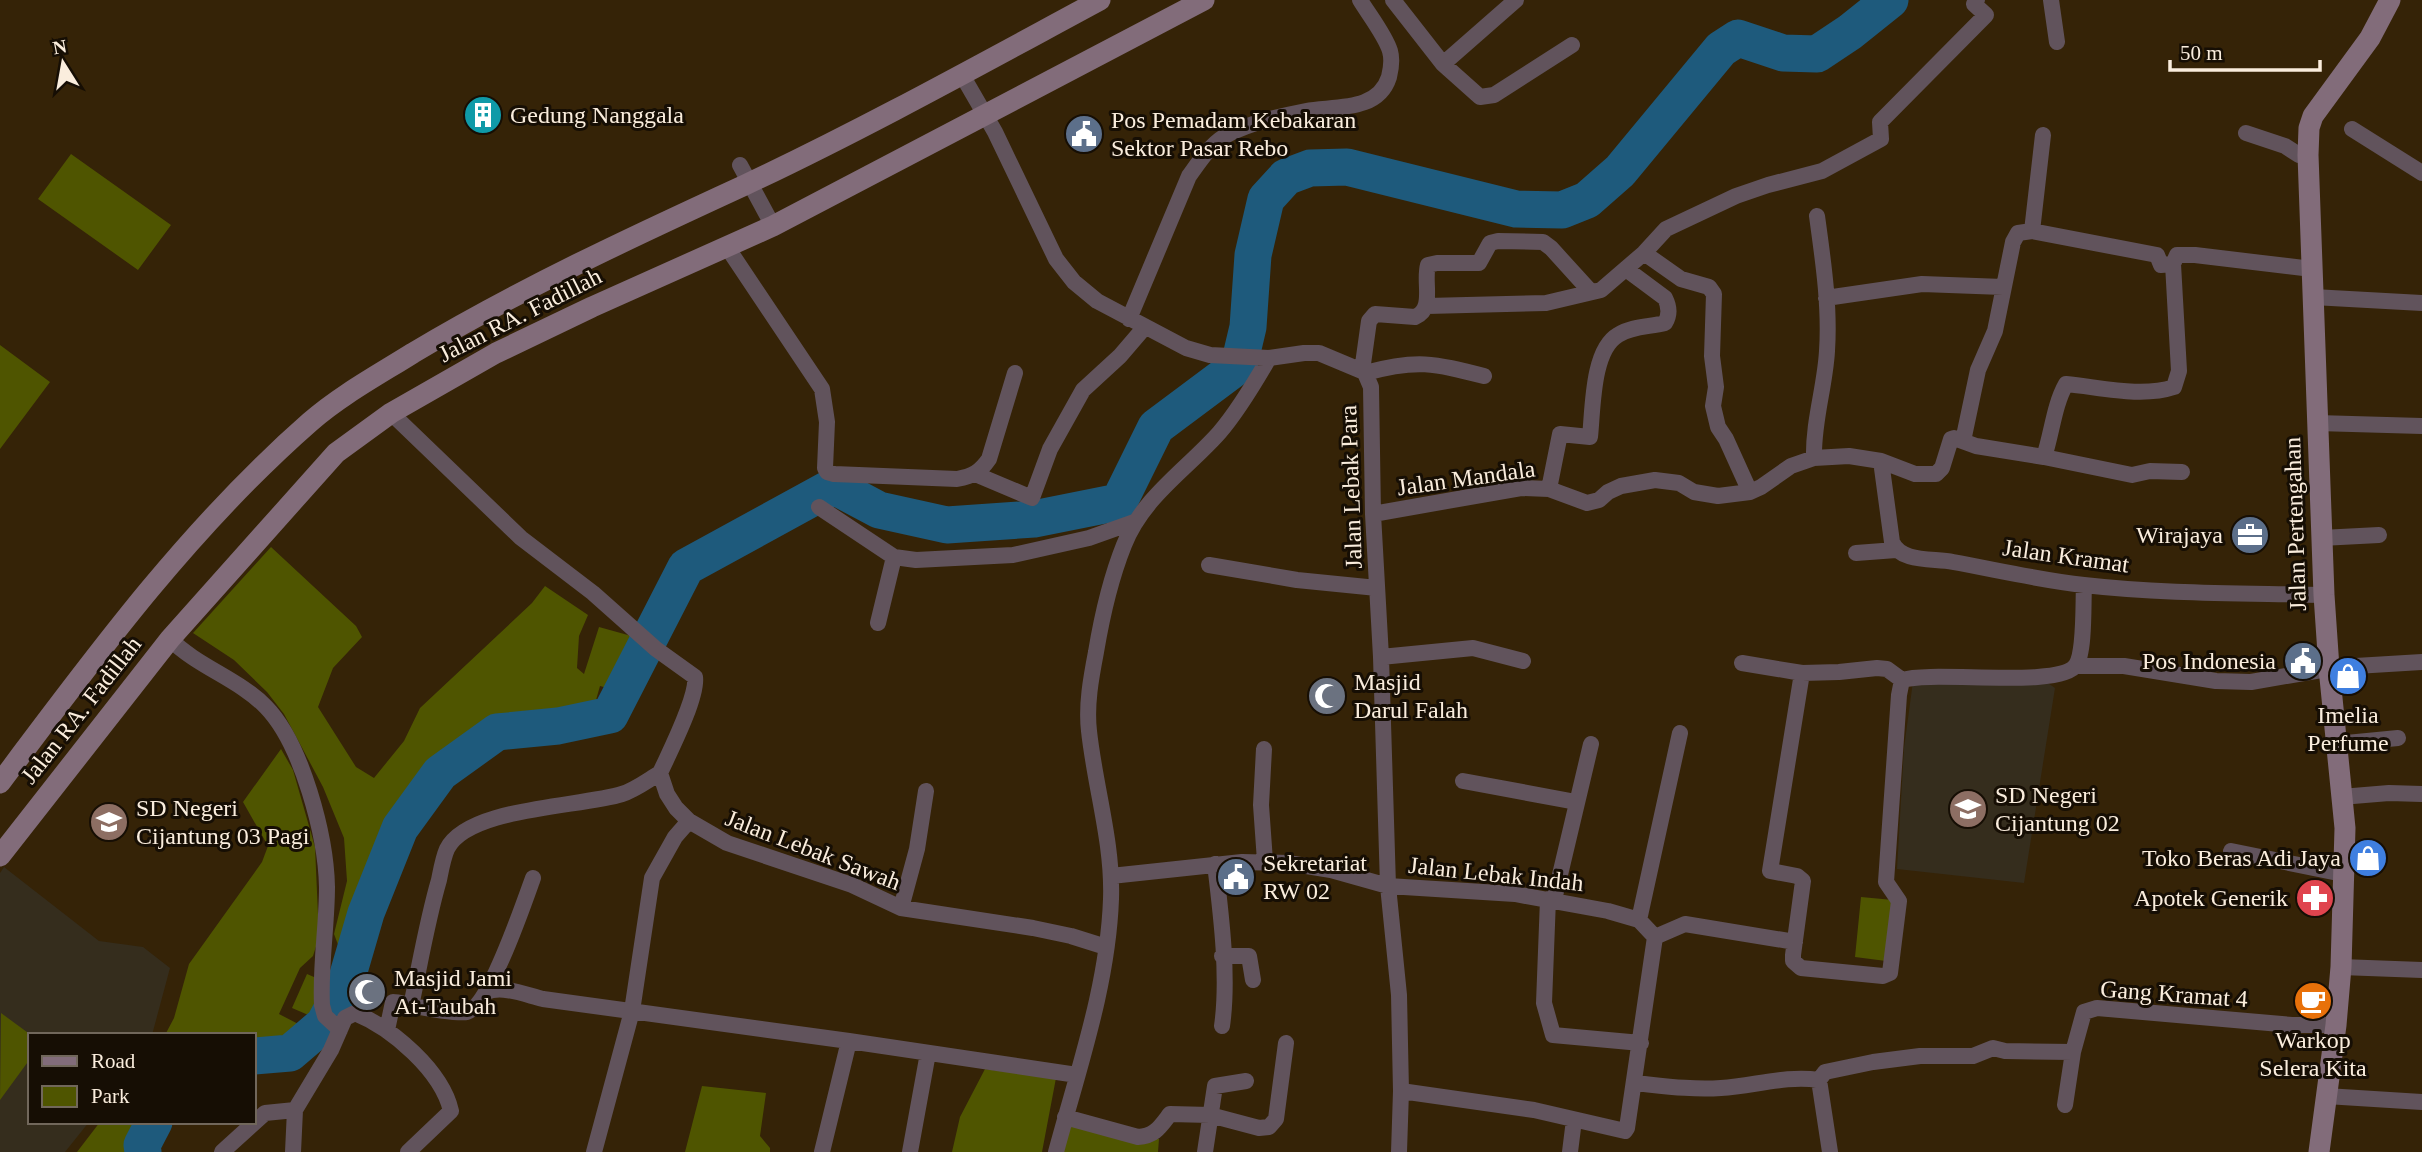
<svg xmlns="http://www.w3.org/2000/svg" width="2422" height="1152" font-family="'Times New Roman',serif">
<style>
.education{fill:#352d1d}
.green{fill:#4f5500}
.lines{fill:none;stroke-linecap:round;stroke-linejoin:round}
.river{stroke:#1e5a7c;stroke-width:37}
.street{stroke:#61535c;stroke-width:16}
.secondary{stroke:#826c7a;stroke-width:21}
.labels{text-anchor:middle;stroke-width:6;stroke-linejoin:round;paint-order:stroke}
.poi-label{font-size:24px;fill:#faeddd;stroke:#160e04;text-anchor:start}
.street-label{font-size:24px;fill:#faeddd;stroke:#160e04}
</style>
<rect width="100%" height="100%" fill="#352307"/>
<path class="education" d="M1914,674L2042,679L2055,688L2024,883L1897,869L1904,748Z
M4,867L99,941L143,947L170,968L152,1035H30V1122H89L65,1152H0V873Z"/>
<path class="green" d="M71,154L171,225L138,270L38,199Z
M0,345L50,382L0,449Z
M271,547L356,626L362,637L333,668L318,707L356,767L374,778L404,741L420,708L532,603L545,586L588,615L579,636L577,668L584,674L599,627L635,637L619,691L600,686L594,707L582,710L523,711L504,722L455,743L403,803L389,825L361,880L347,928L343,958L334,934L347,881L344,838L323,787L284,714L267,692L234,660L193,633Z
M281,749L293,770L315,847L319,937L313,956L300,968L279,1014L306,1028C291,1039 273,1050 254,1045V1035H165L174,1018L189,964L262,862L268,846L243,802Z
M1861,897L1893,900L1886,961L1855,957Z
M307,974L328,983L313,1017L292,1008Z
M1,1013L31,1035L30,1059L0,1100Z
M985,1069L1056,1078L1042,1152H952L960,1117Z
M702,1086L766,1093L760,1136L770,1148V1152H685Z
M100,1122H142L134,1138L133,1152H77Z
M1067,1122L1159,1139L1158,1152H1060Z"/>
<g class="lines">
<path class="river" d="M254,1056L290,1053L324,1024L345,985L366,913L400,828L440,773L497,732L558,726L610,715L686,567L834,486L879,510L947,525L1034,519L1119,502L1156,427L1239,365L1248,327L1253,255L1266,199L1286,177L1310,168L1347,167L1516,209L1562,210L1587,200L1620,171L1721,49L1738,38L1783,53L1817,54L1850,32L1890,0
M143,1152L142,1145L154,1122"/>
<path class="street" d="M1393,0L1443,64L1480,97L1494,95L1572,45
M2051,0L2057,42
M1443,64L1516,0
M962,75L995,132L1056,259L1074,282L1097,301L1186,348L1210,355L1269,358L1304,353H1319L1362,371L1365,373L1371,387L1373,514L1381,657L1388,886L1399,995L1401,1091L1399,1152
M2352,129L2422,173
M2246,133L2285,146L2299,155H2308
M740,165L773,226
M2032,231L2043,135
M727,247L822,389L827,422L825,468L827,472L834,474L957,479C973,476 980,472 989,459L1015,373
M1644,253L1681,279L1709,287L1714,294L1712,356L1716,387L1713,406L1718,427L1726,439L1750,492
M2313,297L2422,303
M1826,298L1922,284L2003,287
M1427,306L1546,303L1601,290L1644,253L1666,229L1736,196L1768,185L1822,171L1881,139L1880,122L1986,15L1974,4L1977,0
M1129,319L1189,176C1199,162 1210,145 1225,136C1248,123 1280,116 1306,111C1335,106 1378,112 1389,77C1391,69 1392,58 1390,51C1385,35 1369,15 1360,0
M1362,371L1369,321L1375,314L1415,317C1435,309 1423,282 1428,265L1437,263H1479L1490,243L1498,241L1543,242L1551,248L1591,292
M1365,373C1417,359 1433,363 1484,376
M391,413L521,538L593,593L656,649L695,677C698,697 669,753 660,773L667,794L676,808L689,821L727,843L852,885L901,908L1033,928L1071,936L1106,947
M2317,423L2422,426
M1963,441L1978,370L1995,331L2013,242L2018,233L2032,231L2157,255L2161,265L2173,264L2177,255H2195L2312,269
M2044,457C2052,433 2054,405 2066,384C2100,387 2141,398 2174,387L2179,371L2173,264
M1814,458C1813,421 1825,387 1827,351C1830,306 1823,260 1817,216
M1881,461L1892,542C1901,563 1933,558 1953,562C1997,570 2040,580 2084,585C2163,594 2244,593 2324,595
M975,474L1032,498L1050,449L1083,390L1120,356L1144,328
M1549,489L1560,434L1590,437C1593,409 1592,350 1618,335C1632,326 1650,327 1665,323C1670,315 1669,306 1665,298L1626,269
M819,507L894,557L916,560L1013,555L1089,538L1134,522
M1373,514L1521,488L1549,489L1587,503L1599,500L1608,492L1621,486L1655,480L1679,483L1694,492L1718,496L1750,492L1761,487L1791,466L1814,458L1849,456L1881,461L1915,474H1936L1942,468L1951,439L1954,438L1976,446L2044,457L2132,475L2150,471L2182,472
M2321,538L2379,535
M1856,553L1896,550
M1209,565L1297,580L1377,588
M878,623L894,557
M170,639C198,667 239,679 266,707C302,744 326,836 327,887C327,926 320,965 322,1005L325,1016L340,1030
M1381,657L1473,648L1523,661
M1742,663L1802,673
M2076,666H2124L2216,681L2251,682L2339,667L2422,662
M1902,680L1887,669L1877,668L1839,672L1802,673L1770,871L1797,876L1803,881L1793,955V961L1801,968L1883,976L1890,973L1899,901L1886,882L1899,695L1902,680C1933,670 2061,689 2076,665C2085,652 2083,602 2084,585
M2336,744L2398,738
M1264,749L1261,805L1265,861
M1463,781L1576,802
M2341,797L2389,793L2422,794
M2231,851L2343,874
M1215,864C1221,914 1229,977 1222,1026
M1111,876L1242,862L1288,863L1331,870L1388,886L1515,894L1608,911L1639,920L1655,937
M1548,899L1544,1003L1553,1035L1641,1043
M1554,900L1591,744
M901,908L917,849L926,791
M1639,920L1680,733
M1655,937L1685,924L1795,942
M1222,956H1249L1253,980
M2341,967L2422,970
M486,992C503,985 526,995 543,999L849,1041L1077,1075
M411,1006C420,964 427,921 439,880C441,870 443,858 447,849C468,807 581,807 622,794C635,790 648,780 660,773
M387,1030L393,1002C400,1002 406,1005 414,1006C424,1008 459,1014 467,1012C489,1006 525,900 533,878
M1819,1080L1825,1072L1873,1062L1920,1056H1973L1993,1048L2005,1051L2073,1052L2084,1012L2097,1008L2292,1025H2336
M1635,1083C1664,1086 1692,1090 1721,1088C1754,1086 1786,1075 1819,1080L1830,1152
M1401,1091L1534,1110L1625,1131L1627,1128L1655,937
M2326,1096L2422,1102
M2065,1105L2073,1052
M1065,1117L1138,1137C1155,1136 1160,1127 1170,1114L1210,1115L1259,1128L1269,1127L1276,1119L1286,1043
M222,1152L265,1113L295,1110
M293,1152L295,1110L331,1050L345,1018L355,1013C392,1028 442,1071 451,1111L408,1152
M594,1152L632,1011L652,878L675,837L689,821
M822,1152L849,1041
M910,1152L928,1053
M1056,1152C1078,1070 1108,985 1111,899C1113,843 1095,787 1089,731C1086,705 1091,678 1096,652C1102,616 1110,580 1124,545C1143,497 1186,470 1219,433C1238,411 1254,384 1269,358
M1205,1152L1215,1086L1246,1081
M1570,1152L1574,1120"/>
<path class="secondary" d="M0,783C95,656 190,527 310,422C341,395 378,375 413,353C520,289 632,237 745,185C866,128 983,63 1100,0
M0,856L170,639L336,453L391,413L496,353L592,307L773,226L1204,0
M2319,1152L2336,1025L2341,967L2345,828L2329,668L2324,595L2308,155L2309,128L2313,116L2370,38L2390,0"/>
</g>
<defs>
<symbol id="building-disc" viewBox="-11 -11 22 22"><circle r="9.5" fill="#0f9aa8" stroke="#160e04"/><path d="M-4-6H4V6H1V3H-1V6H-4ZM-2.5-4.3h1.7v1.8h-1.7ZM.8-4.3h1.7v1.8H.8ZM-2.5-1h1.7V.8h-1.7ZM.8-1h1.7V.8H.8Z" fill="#fff"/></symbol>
<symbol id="civic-disc" viewBox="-11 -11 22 22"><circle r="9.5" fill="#5c6f8a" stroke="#160e04"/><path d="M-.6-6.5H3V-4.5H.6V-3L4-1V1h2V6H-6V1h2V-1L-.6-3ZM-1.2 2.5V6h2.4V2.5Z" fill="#fff"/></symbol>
<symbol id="office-disc" viewBox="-11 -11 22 22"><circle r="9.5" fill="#5c6f8a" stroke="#160e04"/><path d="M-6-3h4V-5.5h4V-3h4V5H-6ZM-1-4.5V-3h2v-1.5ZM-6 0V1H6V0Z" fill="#fff"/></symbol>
<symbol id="shop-disc" viewBox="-11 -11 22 22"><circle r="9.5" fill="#3f7fe0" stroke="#160e04"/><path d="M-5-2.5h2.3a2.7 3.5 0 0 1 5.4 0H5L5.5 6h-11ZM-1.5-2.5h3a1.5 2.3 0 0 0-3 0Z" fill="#fff"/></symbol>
<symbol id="mosque-disc" viewBox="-11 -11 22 22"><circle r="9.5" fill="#6b7280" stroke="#160e04"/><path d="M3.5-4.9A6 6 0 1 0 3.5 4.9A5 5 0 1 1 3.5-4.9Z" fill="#fff"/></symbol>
<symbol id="school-disc" viewBox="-11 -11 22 22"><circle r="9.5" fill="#8d6e63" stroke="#160e04"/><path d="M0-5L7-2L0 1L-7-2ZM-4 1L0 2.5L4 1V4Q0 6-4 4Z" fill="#fff"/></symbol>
<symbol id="pharmacy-disc" viewBox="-11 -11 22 22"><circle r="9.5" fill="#e0444e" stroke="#160e04"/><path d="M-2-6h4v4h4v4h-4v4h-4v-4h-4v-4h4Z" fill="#fff"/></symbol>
<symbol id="cafe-disc" viewBox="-11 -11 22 22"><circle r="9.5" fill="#e8710a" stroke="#160e04"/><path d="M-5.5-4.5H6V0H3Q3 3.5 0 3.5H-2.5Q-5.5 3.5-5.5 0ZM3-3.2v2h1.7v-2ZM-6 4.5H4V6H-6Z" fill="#fff"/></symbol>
</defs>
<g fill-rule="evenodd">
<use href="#building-disc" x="461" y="93" width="44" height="44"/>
<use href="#civic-disc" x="1062" y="112" width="44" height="44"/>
<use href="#office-disc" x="2228" y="513" width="44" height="44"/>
<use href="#civic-disc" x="2281" y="639" width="44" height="44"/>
<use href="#shop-disc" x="2326" y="654" width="44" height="44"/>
<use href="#mosque-disc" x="1305" y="674" width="44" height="44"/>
<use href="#school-disc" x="1946" y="787" width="44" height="44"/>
<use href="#school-disc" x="87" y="800" width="44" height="44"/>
<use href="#shop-disc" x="2346" y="836" width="44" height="44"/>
<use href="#civic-disc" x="1214" y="855" width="44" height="44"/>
<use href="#pharmacy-disc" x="2293" y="876" width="44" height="44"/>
<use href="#mosque-disc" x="345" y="970" width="44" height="44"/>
<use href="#cafe-disc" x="2291" y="979" width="44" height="44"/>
</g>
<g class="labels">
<g class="poi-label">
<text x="510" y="123">Gedung Nanggala</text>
<text x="1111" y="128">Pos Pemadam Kebakaran<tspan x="1111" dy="28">Sektor Pasar Rebo</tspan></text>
<text x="2223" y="543" text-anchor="end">Wirajaya</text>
<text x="2276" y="669" text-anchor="end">Pos Indonesia</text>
<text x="1354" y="690">Masjid<tspan x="1354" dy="28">Darul Falah</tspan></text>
<text x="2348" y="723" text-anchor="middle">Imelia<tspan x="2348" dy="28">Perfume</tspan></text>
<text x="1995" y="803">SD Negeri<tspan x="1995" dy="28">Cijantung 02</tspan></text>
<text x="136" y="816">SD Negeri<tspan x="136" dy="28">Cijantung 03 Pagi</tspan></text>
<text x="2341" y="866" text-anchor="end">Toko Beras Adi Jaya</text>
<text x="1263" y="871">Sekretariat<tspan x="1263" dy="28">RW 02</tspan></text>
<text x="2288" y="906" text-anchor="end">Apotek Generik</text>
<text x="394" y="986">Masjid Jami<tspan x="394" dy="28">At-Taubah</tspan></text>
<text x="2313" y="1048" text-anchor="middle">Warkop<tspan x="2313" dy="28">Selera Kita</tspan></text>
</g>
<g class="street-label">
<text transform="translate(520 315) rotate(-27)" y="8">Jalan RA. Fadillah</text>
<text transform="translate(1466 478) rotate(-8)" y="8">Jalan Mandala</text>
<text transform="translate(1351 487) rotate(-92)" y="8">Jalan Lebak Para</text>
<text transform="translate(2295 524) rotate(-92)" y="8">Jalan Pertengahan</text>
<text transform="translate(2066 556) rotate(8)" y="8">Jalan Kramat</text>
<text transform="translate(81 710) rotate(-52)" y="8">Jalan RA. Fadillah</text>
<text transform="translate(813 850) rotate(21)" y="8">Jalan Lebak Sawah</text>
<text transform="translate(1496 874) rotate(6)" y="8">Jalan Lebak Indah</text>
<text transform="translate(2174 994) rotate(4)" y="8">Gang Kramat 4</text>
</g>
</g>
<rect x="28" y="1033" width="228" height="91" fill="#160e04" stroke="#71675b" stroke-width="2"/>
<rect x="42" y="1056" width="35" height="10" fill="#826c7a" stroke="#71675b" stroke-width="2"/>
<text x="91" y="1068" font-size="21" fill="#faeddd">Road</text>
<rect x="42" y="1086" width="35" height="21" fill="#4f5500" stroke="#71675b" stroke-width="2"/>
<text x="91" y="1103" font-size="21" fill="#faeddd">Park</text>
<g transform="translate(63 63) rotate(349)" stroke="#160e04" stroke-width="5" paint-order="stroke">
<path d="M0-5L12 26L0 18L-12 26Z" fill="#faeddd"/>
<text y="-10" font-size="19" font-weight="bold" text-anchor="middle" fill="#faeddd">N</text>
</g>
<path d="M2170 60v10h150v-10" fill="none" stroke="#faeddd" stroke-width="3.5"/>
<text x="2180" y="60" font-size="21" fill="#faeddd" stroke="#160e04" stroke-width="5" paint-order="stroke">50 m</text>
</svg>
